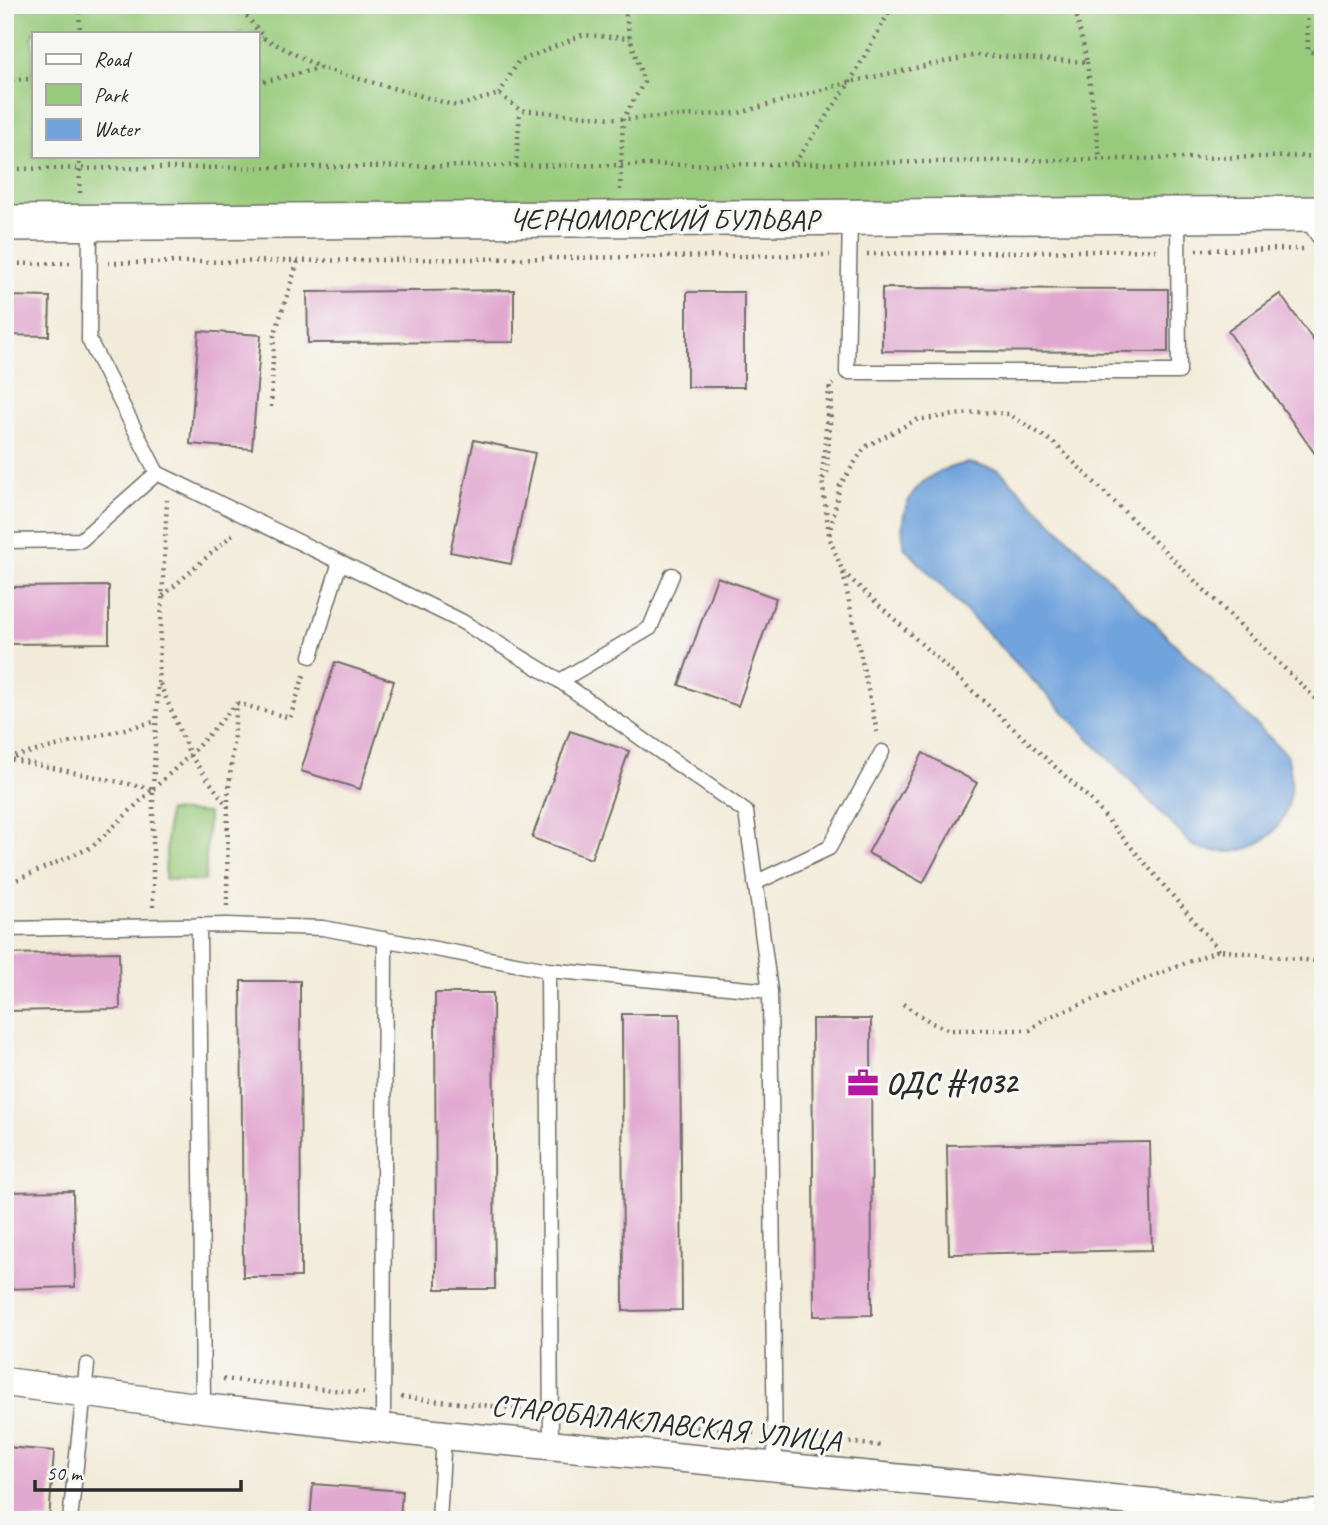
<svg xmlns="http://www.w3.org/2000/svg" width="1328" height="1525" font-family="Caveat,sans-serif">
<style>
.green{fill:#97ca7a;stroke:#617a52;stroke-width:2;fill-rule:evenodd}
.water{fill:#71a3dc;stroke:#4e6784;stroke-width:2}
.building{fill:#e1a8d0}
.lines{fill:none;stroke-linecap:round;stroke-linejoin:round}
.service-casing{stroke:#716e68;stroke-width:17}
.minor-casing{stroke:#716e68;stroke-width:31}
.tertiary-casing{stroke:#716e68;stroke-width:38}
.path{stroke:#716e68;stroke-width:4.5;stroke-dasharray:2 5;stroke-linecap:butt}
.service{stroke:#fff;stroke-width:14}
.minor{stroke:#fff;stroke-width:28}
.tertiary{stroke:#fff;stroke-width:35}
.labels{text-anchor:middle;stroke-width:6;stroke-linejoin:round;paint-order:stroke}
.street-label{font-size:30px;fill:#2b2b2b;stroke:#f6f6f2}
.poi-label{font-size:30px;font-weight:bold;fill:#2b2b2b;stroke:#f6f6f2;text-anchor:start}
</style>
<rect width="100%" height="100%" fill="#f6f6f2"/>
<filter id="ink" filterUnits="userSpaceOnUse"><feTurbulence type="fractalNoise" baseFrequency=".0143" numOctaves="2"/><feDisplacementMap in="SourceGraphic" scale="14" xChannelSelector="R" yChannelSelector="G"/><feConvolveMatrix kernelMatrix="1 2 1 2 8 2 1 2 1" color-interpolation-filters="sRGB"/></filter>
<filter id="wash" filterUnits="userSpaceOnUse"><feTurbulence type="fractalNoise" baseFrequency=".00686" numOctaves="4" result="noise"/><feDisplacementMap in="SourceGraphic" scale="28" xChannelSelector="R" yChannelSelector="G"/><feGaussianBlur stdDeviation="1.57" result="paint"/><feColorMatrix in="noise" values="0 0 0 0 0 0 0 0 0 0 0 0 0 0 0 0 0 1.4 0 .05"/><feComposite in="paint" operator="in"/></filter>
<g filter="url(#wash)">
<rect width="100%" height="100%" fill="#f2ebd9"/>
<path class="green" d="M5,5H1323V202L5,214ZM33,33H257V156H33Z
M168,811L208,813L205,881L165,879Z"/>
<path class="water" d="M968,463L999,470L1287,755C1306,819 1258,870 1193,846L904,547C904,539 901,529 903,520C908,484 936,469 968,463Z"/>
<g id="blocks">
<path class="building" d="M882,288L1168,289V352L882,351Z
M514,290V342L308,343L307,292Z
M687,292H744V387H687Z
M1280,294L1323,354V465L1228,331Z
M5,296L50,297L49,336L5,335Z
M199,331L261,335L252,449L190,444Z
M474,440L535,453L511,564L450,552Z
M717,577L776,598L738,706L679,685Z
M109,586V643L5,644V587Z
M335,662L394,681L360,789L301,771Z
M570,731L629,751L591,859L532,838Z
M923,753L977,783L923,883L868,853Z
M119,952L120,1009L5,1011V954Z
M241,981H300L301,1277H243Z
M435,993H493L495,1289H436Z
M622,1014H680L682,1310L623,1311Z
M812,1019H871L872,1315L814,1316Z
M1150,1142L1152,1250L949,1254L947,1145Z
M73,1191L75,1287L5,1289V1192Z
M5,1447L54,1451L49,1520H5Z
M313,1484L402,1491L400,1520H310Z"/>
</g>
</g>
<g filter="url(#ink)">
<use href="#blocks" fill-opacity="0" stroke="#716e68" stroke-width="2"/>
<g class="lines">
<defs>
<path id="service" d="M1304,215L1323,243
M850,218L847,372H1179L1178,215
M90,224L89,340L157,473L461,621L560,681L746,812L770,991L775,1467
M5,541L81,540L157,473
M311,656L340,562
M560,681L650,628L672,575
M755,883L829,848L882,752
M199,925L203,1408
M5,929L227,925L323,928L548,970L770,991
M548,970L551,1445
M383,1427L385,939
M70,1520L87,1365
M439,1520L444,1435"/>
<path id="minor" d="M5,1382L203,1408L444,1435L1280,1515L1323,1514"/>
<path id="tertiary" d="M5,223L1323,214"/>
</defs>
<use href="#service" class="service-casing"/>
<use href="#minor" class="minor-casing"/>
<use href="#tertiary" class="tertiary-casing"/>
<path class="path" d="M79,5L80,33
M238,5L264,38L321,68
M1307,5L1308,51L1323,56
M257,42L264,38
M1087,62L1100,159
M5,80L33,79
M257,83L321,68L457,106L499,94L520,110L623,119L739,113L850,82L976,55L1087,62L1074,5
M499,94L518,62L582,35L630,38
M79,156L80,193
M795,163L850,82L893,5
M516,166L520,110
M5,169L794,164L1323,156
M620,190L623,119L644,82L630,38L624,5
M1196,250L1303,249
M867,254L1159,250
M108,263L830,255
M5,264L71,263
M271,407L274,336L298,261
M822,479L829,387
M829,534L822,480L827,473L832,393L829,387L833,384
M843,573L877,732
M163,596L235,532
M160,684L190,755L228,807
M237,703L290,718L304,675
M5,758L153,789L92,847L5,885
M8,758L157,721
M153,789L190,755L237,703
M227,906L228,798L237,703
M153,907V789L167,500
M1219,950L1089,798L843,572L829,537L840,485L865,447L916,420L978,412L1009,414L1053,442L1323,706
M903,1004L932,1023L950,1030H1030L1044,1019L1219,950L1323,962
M223,1379L364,1393
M401,1397L531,1410
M571,1414L754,1433
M794,1437L883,1446"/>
<use href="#service" class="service"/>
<use href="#minor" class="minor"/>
<use href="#tertiary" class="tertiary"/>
</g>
</g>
<defs>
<symbol id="office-bare" viewBox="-9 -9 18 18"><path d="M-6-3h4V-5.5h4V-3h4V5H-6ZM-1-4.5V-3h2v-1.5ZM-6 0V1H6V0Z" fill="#b5179e" stroke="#f6f6f2" stroke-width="2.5" paint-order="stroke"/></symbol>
</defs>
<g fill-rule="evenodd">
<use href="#office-bare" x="841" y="1061" width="44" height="44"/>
</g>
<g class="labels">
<g class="street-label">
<text x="664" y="229">ЧЕРНОМОРСКИЙ БУЛЬВАР</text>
<text transform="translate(666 1423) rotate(6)" y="10">СТАРОБАЛАКЛАВСКАЯ УЛИЦА</text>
</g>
<g class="poi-label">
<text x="886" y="1093">ОДС #1032</text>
</g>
</g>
<rect width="1328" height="1525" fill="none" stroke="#f6f6f2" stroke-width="28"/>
<rect x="32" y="32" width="228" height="126" fill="#f6f6f2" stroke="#a5a5a2" stroke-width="2"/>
<rect x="46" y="54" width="35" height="10" fill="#ffffff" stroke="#a5a5a2" stroke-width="2"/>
<text x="94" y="66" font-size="21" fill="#2b2b2b">Road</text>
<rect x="46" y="84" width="35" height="21" fill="#97ca7a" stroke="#a5a5a2" stroke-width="2"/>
<text x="94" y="102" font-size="21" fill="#2b2b2b">Park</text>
<rect x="46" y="119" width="35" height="21" fill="#71a3dc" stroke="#a5a5a2" stroke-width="2"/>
<text x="94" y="136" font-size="21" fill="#2b2b2b">Water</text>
<path d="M35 1480v10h206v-10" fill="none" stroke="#2b2b2b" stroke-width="3.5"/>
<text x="46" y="1480" font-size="21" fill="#2b2b2b" stroke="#f6f6f2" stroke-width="5" paint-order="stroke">50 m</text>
</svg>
